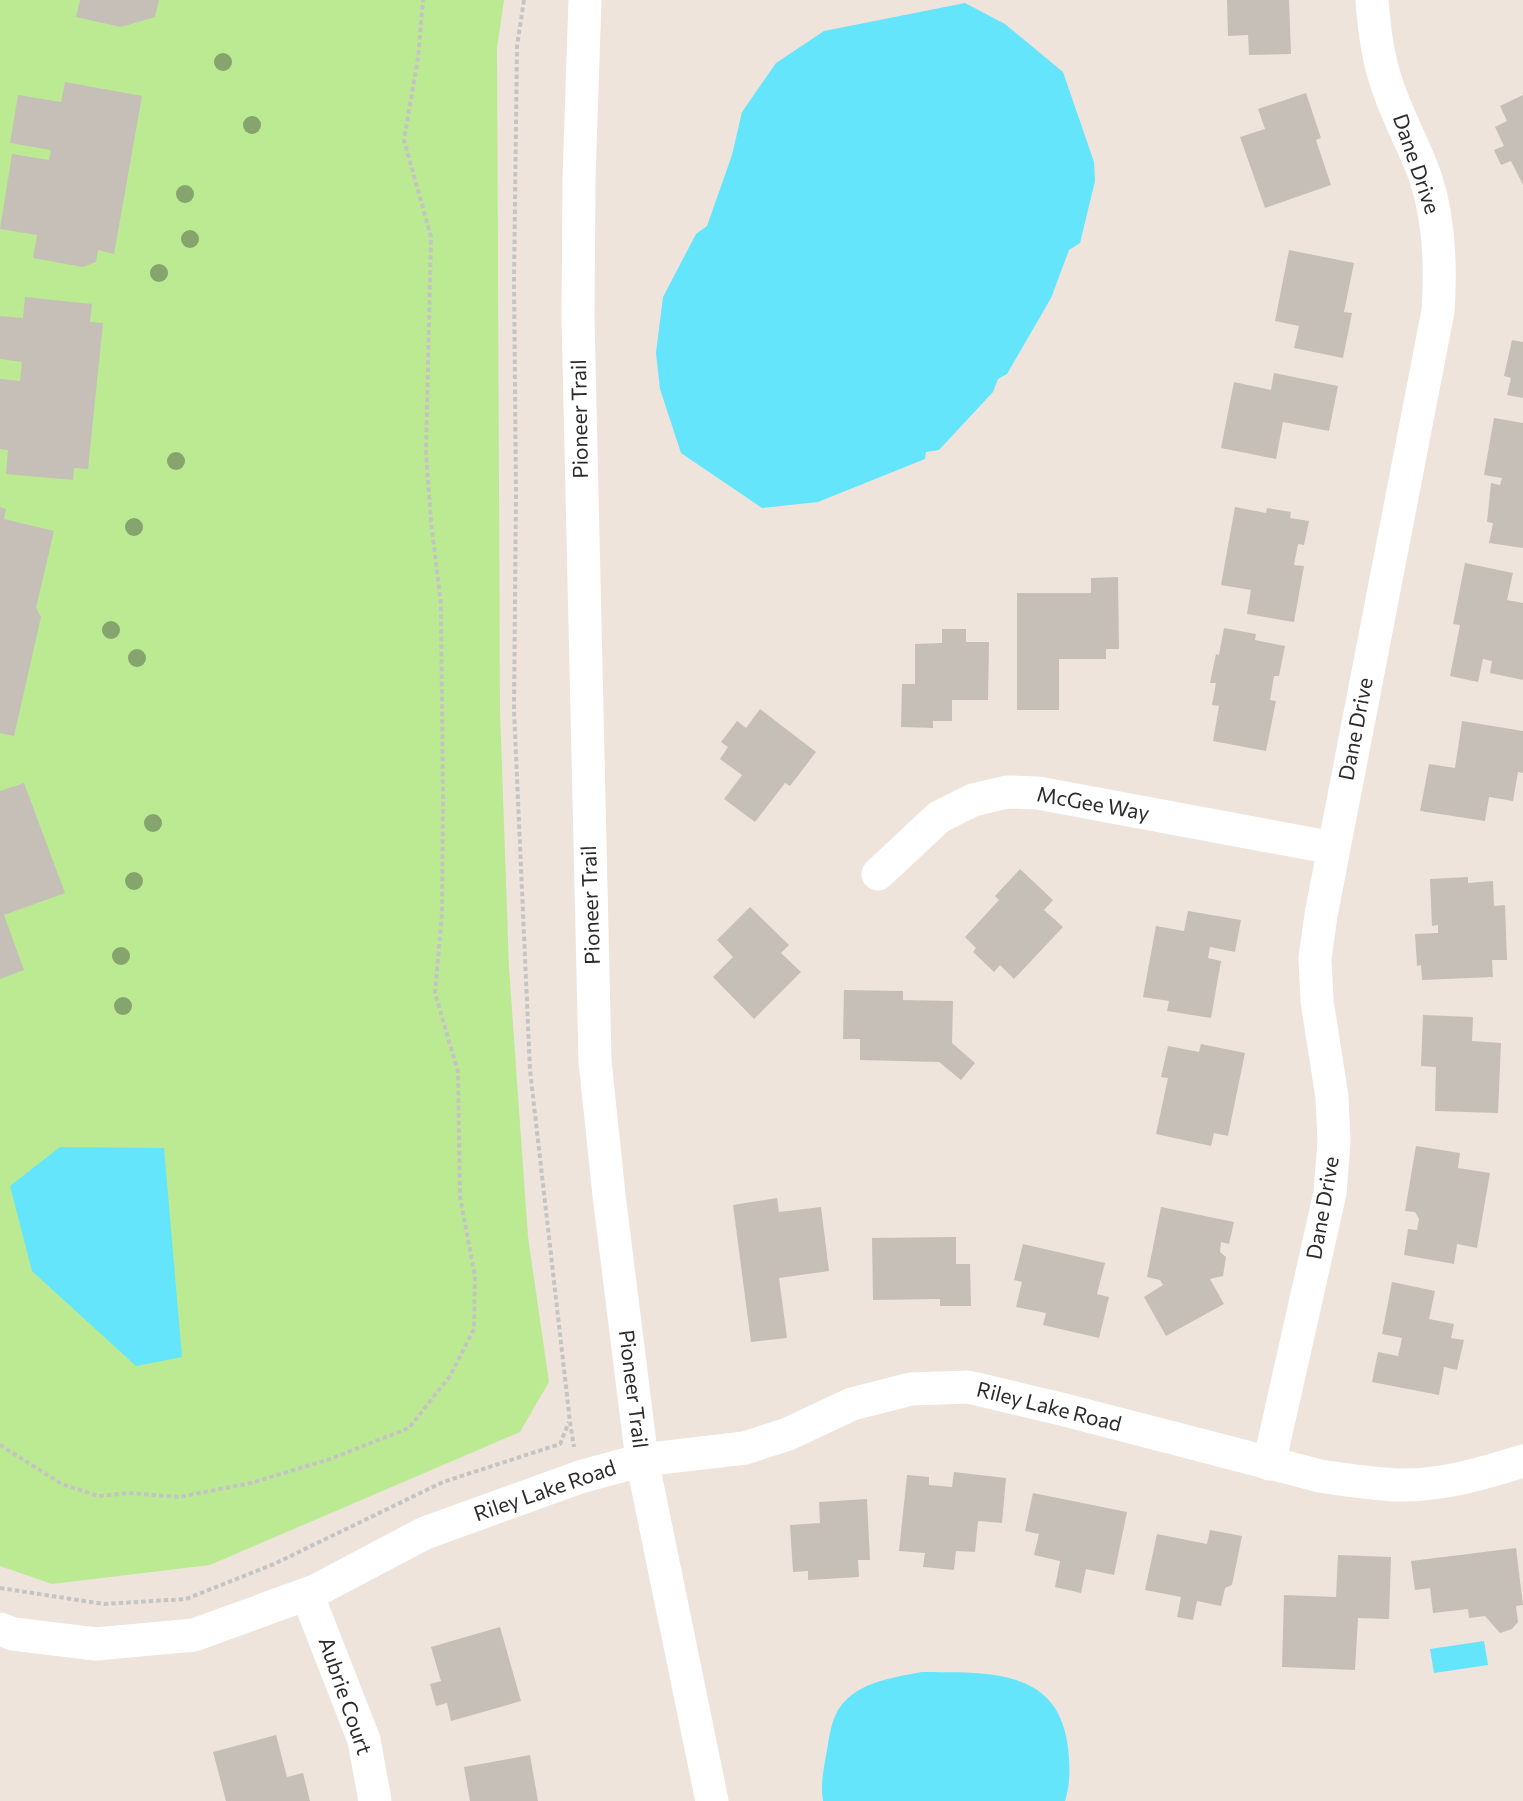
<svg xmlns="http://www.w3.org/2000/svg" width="1523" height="1801" font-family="Commissioner,sans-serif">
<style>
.green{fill:#bbea92}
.water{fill:#64e5fb}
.building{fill:#c6bfb7}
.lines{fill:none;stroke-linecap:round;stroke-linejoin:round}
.path{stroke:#c4c4c4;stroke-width:4;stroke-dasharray:4.5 3;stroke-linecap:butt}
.minor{stroke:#fff;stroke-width:33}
.tertiary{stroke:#fff;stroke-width:33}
.secondary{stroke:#fff;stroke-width:33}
.tree{fill:#86a46d}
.labels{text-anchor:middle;stroke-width:4.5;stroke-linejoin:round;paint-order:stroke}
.street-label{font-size:21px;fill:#2b2b2b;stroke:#fff}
</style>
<rect width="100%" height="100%" fill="#eee4dc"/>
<path class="green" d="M0,0H504L497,48L500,710L509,968L528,1237L549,1382L520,1432L210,1565L52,1584L0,1566Z"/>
<path class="water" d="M965,3L1005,24L1063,72L1094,162L1095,181L1080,243L1069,250L1051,298L1007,374L998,379L993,392L939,450L926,452L925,459L818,502L762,508L681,453L660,389L656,353L663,297L696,234L707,226L732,155L742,112L776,63L824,31Z
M60,1147L164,1148L182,1357L136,1366L32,1271L10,1186Z
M1484,1641L1488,1665L1434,1673L1430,1649Z
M922,1672C981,1673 1055,1666 1067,1741C1070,1760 1071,1783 1065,1801H823C820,1784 824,1767 827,1750C829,1738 831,1724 836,1714C852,1682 892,1678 922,1672Z"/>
<path class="building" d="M80,0H159L155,17L121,27L76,17Z
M1227,0H1289L1291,54L1249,55L1248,35L1228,36Z
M65,82L142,96L114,254L98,250L96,262L83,267L33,258L37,235L0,229L12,154L49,160L51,150L10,143L18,95L61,102Z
M1306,93L1321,138L1316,140L1331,185L1265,208L1240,137L1265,129L1258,109Z
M1523,95V185L1511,161L1501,165L1494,150L1504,146L1495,127L1507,121L1500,106Z
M1289,250L1354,263L1344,312L1352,313L1343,358L1294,348L1299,326L1275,321Z
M25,297L92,304L90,322L103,323L88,469L74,468L73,480L6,474L8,450L0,449V379L20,381L22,362L0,359V316L23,318Z
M1512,340L1523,342V398L1507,395L1511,378L1504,376Z
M1274,373L1338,386L1329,431L1283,422L1276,459L1221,448L1234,382L1271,390Z
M1494,418L1523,423V548L1489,543L1493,523L1487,522L1491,483L1500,485L1502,478L1484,475Z
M0,507L6,509L4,519L54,531L36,608L41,617L14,736L0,733Z
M1235,507L1266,513L1267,508L1291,512L1290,518L1309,521L1304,545L1298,544L1294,565L1304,566L1294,622L1247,614L1251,590L1221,585Z
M1465,563L1513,573L1507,600L1523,603V680L1490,673L1492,661L1483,659L1478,682L1450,676L1460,625L1453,624Z
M1118,577L1119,649H1106V659H1059V710H1017V593H1091V578Z
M1224,628L1256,634L1255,640L1285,646L1279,676H1274L1270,700L1276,701L1266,751L1213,741L1219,706L1212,705L1216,683H1210L1216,654L1219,655Z
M942,629H966V642H989L988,700H952V721H933V728L901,727L902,684H915V644L942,643Z
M760,709L816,752L790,786L785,783L755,822L724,799L742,775L720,759L728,747L721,742L737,721L746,728Z
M1462,721L1523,731V773L1518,772L1513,801L1489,797L1485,821L1420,811L1429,764L1455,768Z
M24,783L65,893L4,915L24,970L0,979V791Z
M1020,869L1053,900L1044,910L1063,927L1014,979L1000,965L994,972L973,952L976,948L965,937L999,900L995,896Z
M1468,877V883L1493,881L1494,906L1505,905L1507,960H1492L1493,977L1422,980L1421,965L1417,966L1415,934L1438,933V925L1432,926L1430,879Z
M750,907L789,945L781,953L801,972L754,1019L713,977L733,957L717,940Z
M1188,911L1241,920L1235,952L1210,947L1208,958L1221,961L1211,1018L1167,1011L1169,1001L1143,997L1156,926L1184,931Z
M844,990L903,991V1000L953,1001L952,1043L975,1063L961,1080L939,1062L860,1060V1039H843Z
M1423,1015L1473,1017L1472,1041L1501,1043L1498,1113L1435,1111L1436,1067L1421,1066Z
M1201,1044L1245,1053L1228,1136L1214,1133L1211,1146L1156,1134L1168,1078L1161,1077L1168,1046L1199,1052Z
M1416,1146L1460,1153L1458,1168L1490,1173L1477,1248L1457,1244L1454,1264L1404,1255L1408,1229L1417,1230L1419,1219L1415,1212L1405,1211Z
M777,1198L779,1212L821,1207L829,1271L779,1278L787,1338L751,1342L733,1205Z
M1161,1207L1234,1222L1229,1244L1221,1242L1220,1252L1226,1257L1223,1276L1210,1279L1224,1304L1166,1336L1144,1297L1163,1285L1160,1280L1147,1277Z
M956,1237V1264H970L971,1306H940V1299L873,1300L872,1238Z
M1023,1244L1105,1263L1097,1294L1109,1297L1099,1338L1043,1325L1046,1313L1016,1307L1022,1282L1014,1280Z
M1392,1282L1435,1291L1429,1319L1454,1324L1451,1338L1464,1340L1457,1370L1444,1367L1439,1395L1372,1382L1378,1352L1398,1356L1402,1338L1382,1334Z
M954,1472L1006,1478L1002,1523L978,1521L975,1552L956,1551L954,1570L923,1567L925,1553L899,1551L907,1475L929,1477V1485L952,1487Z
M1033,1493L1127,1512L1114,1575L1086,1569L1081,1593L1055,1587L1060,1561L1034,1555L1039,1534L1025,1531Z
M867,1499L870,1560H858L859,1577L808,1580V1571L793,1572L790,1525L820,1523L819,1502Z
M1210,1530L1242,1536L1232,1585L1225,1588L1221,1606L1197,1601L1193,1620L1177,1617L1181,1597L1145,1590L1157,1534L1207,1544Z
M1516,1548L1523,1605L1516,1606L1518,1622L1512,1629L1500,1633L1485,1616L1469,1618L1468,1609L1433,1613L1430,1588L1415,1590L1411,1561Z
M1338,1555L1391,1557L1389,1619L1358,1618L1355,1670L1282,1667L1284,1595L1336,1597Z
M500,1627L521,1701L451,1721L447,1703L436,1706L430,1684L441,1681L431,1647Z
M276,1735L287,1777L303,1773L310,1801H226L213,1752Z
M530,1755L538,1801H470L464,1767Z"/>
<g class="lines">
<path class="path" d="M524,0L517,46L514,281L516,492L514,710L530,1070L570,1422L574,1447
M0,1445L62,1484L98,1496L129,1493L179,1497L251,1483L330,1459L409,1428L450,1376L474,1329L475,1276L460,1197L458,1072L435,993L442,914L443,803L441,605L431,521L426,453L431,237L404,140L418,58L423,0
M0,1588L104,1604L186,1599L274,1564L443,1482L560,1444L569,1422"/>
<path class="minor" d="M878,874L939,817L973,800L1007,792L1038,793L1333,848
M642,1460L745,1448L788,1434L852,1404L911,1389L968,1387L1061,1409L1320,1476C1348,1480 1376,1485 1404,1485C1444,1485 1485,1473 1523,1461
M1269,1464L1330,1193L1334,1142L1332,1097L1317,1001L1315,958L1321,915L1438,311C1441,267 1440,222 1426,179C1415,146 1396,115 1386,81C1377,55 1374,28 1372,0
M307,1594L364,1740L375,1801"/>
<path class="tertiary" d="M0,1629L13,1634L96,1644L194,1635L315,1591L425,1533L580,1477L642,1460"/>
<path class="secondary" d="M585,0L579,179L578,318L595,1061L609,1195L642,1460L712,1801"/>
</g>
<g class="tree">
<circle cx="223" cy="62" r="9"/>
<circle cx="252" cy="125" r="9"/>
<circle cx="185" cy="194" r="9"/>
<circle cx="190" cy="239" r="9"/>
<circle cx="159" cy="273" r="9"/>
<circle cx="176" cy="461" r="9"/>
<circle cx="134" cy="527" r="9"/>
<circle cx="111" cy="630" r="9"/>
<circle cx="137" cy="658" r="9"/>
<circle cx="153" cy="823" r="9"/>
<circle cx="134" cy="881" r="9"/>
<circle cx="121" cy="956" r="9"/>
<circle cx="123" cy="1006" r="9"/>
</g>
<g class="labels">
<g class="street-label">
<text transform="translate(1416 164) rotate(71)" y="7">Dane Drive</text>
<text transform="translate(580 419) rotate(-91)" y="7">Pioneer Trail</text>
<text transform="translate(1356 729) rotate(-79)" y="7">Dane Drive</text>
<text transform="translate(1093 804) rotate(10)" y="7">McGee Way</text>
<text transform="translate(591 905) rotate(-92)" y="7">Pioneer Trail</text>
<text transform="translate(1323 1208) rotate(-80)" y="7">Dane Drive</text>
<text transform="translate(633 1389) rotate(83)" y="7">Pioneer Trail</text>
<text transform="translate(1049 1407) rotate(14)" y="7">Riley Lake Road</text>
<text transform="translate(545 1491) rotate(-19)" y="7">Riley Lake Road</text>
<text transform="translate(345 1696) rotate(71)" y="7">Aubrie Court</text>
</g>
</g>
</svg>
